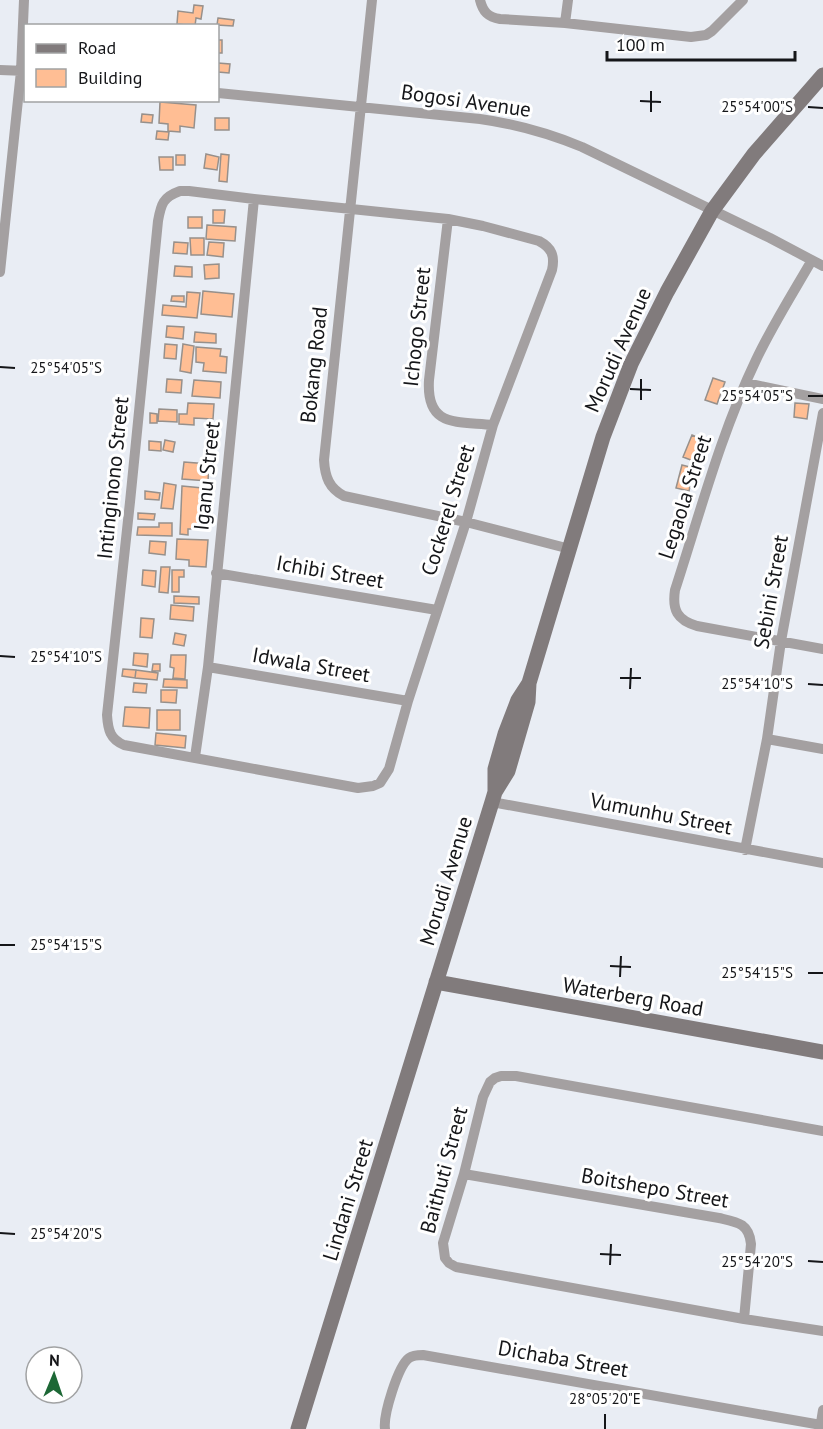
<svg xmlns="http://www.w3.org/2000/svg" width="823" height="1429" font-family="'PT Sans',sans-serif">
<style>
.building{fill:#ffbe94;stroke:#97908b;stroke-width:1.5}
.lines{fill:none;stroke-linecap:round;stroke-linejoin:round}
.street{stroke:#a4a0a1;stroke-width:10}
.secondary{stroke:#817b7c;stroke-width:15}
.ticks{fill:none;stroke:#151619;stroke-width:2}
.labels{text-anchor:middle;stroke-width:6;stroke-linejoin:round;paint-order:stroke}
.street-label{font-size:21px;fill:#151619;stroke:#fff}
.ticks-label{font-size:15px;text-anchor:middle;fill:#151619;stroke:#fff;stroke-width:6;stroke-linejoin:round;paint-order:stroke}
</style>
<rect width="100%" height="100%" fill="#e9edf4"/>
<path class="building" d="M194,5L203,6L201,19L196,18L195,26L177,24L178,11L193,13Z
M218,18L234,20L233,26L217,25Z
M218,40H222V53H218Z
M218,63L230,64L229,73L218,72Z
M160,102L196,105L194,128L180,126V132L168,131V124L159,123Z
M142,114L153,115L152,123L141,122Z
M215,118H229V130H215Z
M157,131L169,132L168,140L156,139Z
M206,154L219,157L217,170L204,168Z
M221,154L229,155L227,182L219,181Z
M176,155H185V165H176Z
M159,157H173V170H160Z
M213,210H225L224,223H213Z
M188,217H202V228H188Z
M207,225L236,227L235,241L206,239Z
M190,238H204V255H191Z
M174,242L188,243L187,254L173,253Z
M209,242L224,243L223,257L207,255Z
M219,264V278L205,279L204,265Z
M175,266L192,267V277L174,276Z
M203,291L234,294L232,317L201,314Z
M187,292L200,293L197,318L162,315L163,305L186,307Z
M172,296H184V302L171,301Z
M167,326L184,327L183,339L166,337Z
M195,332L216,334V343L194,342Z
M165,344L177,345L176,359L164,358Z
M183,344L194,346L191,373L180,371Z
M196,347L221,349L220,356L227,357L226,373L203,371L204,363L196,362Z
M713,378L725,382L717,404L705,400Z
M167,379L182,380L181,393L166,392Z
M194,380L221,382L220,398L192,396Z
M188,403L214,404L213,419L194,418V425L179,424V414H187Z
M795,403L809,404L807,419L794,417Z
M159,409L177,410V422L158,421Z
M150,413L157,414V423H150Z
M692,435L704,440L696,462L683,457Z
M165,440L175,442L173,452L163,450Z
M149,441L161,442V451L149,450Z
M184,462L209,464L208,481L182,479Z
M682,465L694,468L689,491L676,488Z
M164,483L176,485L173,509L161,508Z
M182,486L213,489L211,525H199V529H188V535L180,534Z
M145,491L160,493L159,500L145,499Z
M138,513L155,514L154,520L138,519Z
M159,523H172V536L137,535L138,527H159Z
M177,539L208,540L206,567L189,566V560L176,559Z
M150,541L166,542L165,555L149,553Z
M161,567H170L168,593L159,592Z
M143,570L156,571L155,587L142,585Z
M172,570H184V577H179V592H172Z
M174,596L199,597V604L174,603Z
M171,605L194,607L193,621L170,619Z
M141,618L154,619L152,638L140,637Z
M175,633L186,635L184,646L173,644Z
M134,653L148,654L147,667L133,665Z
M171,655H186L185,679L173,678L174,668L170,667Z
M153,664H160V671H152Z
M123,669L136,670L135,678L122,676Z
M136,670L158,673L157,680L135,678Z
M164,679L187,680V688L163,687Z
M134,683L147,684L146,693L133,692Z
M161,690H177L176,703L161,702Z
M125,707L150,708L149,728L123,726Z
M157,710H180V730H157Z
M156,733L186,736L185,748L155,745Z"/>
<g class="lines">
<path class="street" d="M372,0L324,460C325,477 329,488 344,496L466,522L570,549
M480,0C483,12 488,17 500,19L565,23L691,37L706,35L712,31L743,0
M565,23L568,0
M0,70L26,71
M218,93L480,119C516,124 548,133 582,147L770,238L823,266
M180,191H189L254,199L448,219L483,226L539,241C552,248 555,256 552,270L493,425L466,522L408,701L389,769L380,783L373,786L358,788L124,745C110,739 108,730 107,715L130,502L158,221C161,204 163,197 180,191Z
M448,219L429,380C426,428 457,421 493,425
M812,260C793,293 772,326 756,360C721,433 700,513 675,590C672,610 677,620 697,626L823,649
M0,272L21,71L24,0
M746,383L823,399
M216,573L437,610
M208,667L408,701
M767,739L823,749
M195,757L208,667L254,199
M492,802L823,863
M745,850L767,739L781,641L823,413
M823,1131L516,1076H501L495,1078L490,1082L483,1097L464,1174L443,1243L445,1258L449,1263L456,1267L744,1319L823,1331
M464,1174L719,1218C737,1222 749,1223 751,1244L744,1319
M385,1429C383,1415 398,1366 409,1358C413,1355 418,1355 423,1355L821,1425
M820,1429L823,1410"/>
<path class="secondary" d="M495,792L508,771L528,702L529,683L603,437L631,364L667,292L712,211L754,154L823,75
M436,982L823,1052
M298,1429L492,802L495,792V769L505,734L518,700L529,683"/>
</g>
<path class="ticks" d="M640,101L661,102M808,107L823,108M651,112V91M0,367L15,368M630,389L651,390M808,396H823M641,400V379M0,656L15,657M620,678H641M808,684L823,685M630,689L631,668M0,945H15M610,966L631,967M808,973H823M620,977L621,956M0,1233L15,1234M600,1254L621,1255M808,1261L823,1262M610,1265L611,1244M605,1429V1414"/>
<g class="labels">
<g class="street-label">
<text transform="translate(466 101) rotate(8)" y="7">Bogosi Avenue</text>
<text transform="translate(417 327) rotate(-84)" y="7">Ichogo Street</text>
<text transform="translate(618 350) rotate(-66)" y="7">Morudi Avenue</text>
<text transform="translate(314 365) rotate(-84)" y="7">Bokang Road</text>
<text transform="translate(207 476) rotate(-84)" y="7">Iganu Street</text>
<text transform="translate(113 478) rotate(-84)" y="7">Intinginono Street</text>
<text transform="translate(685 497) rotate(-72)" y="7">Legaola Street</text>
<text transform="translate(448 510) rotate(-73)" y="7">Cockerel Street</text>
<text transform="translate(330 572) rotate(10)" y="7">Ichibi Street</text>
<text transform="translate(771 592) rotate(-80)" y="7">Sebini Street</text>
<text transform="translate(311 665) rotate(10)" y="7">Idwala Street</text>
<text transform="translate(661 814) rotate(11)" y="7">Vumunhu Street</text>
<text transform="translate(446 881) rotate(-73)" y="7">Morudi Avenue</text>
<text transform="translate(633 997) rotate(10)" y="7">Waterberg Road</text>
<text transform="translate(444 1170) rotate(-75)" y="7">Baithuti Street</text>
<text transform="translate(655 1188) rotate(10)" y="7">Boitshepo Street</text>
<text transform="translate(348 1200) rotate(-73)" y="7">Lindani Street</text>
<text transform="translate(563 1359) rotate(10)" y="7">Dichaba Street</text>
</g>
</g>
<g class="ticks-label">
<text x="757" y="112">25°54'00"S</text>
<text x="66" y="373">25°54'05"S</text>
<text x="757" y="401">25°54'05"S</text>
<text x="66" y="662">25°54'10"S</text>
<text x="757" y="689">25°54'10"S</text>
<text x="66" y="950">25°54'15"S</text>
<text x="757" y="978">25°54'15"S</text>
<text x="66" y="1239">25°54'20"S</text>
<text x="757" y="1267">25°54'20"S</text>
<text x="605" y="1404">28°05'20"E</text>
</g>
<rect x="24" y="24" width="195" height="78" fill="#ffffff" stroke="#a1a2a3" stroke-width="1.5"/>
<rect x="36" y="44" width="30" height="9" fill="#817b7c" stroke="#a1a2a3" stroke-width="1.5"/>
<text x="78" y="54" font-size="18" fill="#151619">Road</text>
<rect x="36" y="69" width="30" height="18" fill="#ffbe94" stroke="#a1a2a3" stroke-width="1.5"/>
<text x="78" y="84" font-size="18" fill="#151619">Building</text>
<g transform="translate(54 1375) rotate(2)"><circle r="28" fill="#ffffff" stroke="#a1a2a3" stroke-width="1.5"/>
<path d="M0-4.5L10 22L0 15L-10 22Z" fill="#1d6836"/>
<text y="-9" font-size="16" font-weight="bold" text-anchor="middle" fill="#151619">N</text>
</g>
<path d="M607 51v9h188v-9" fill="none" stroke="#151619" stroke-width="3"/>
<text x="616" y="51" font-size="18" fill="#151619" stroke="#ffffff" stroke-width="4.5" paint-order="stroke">100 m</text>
</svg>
